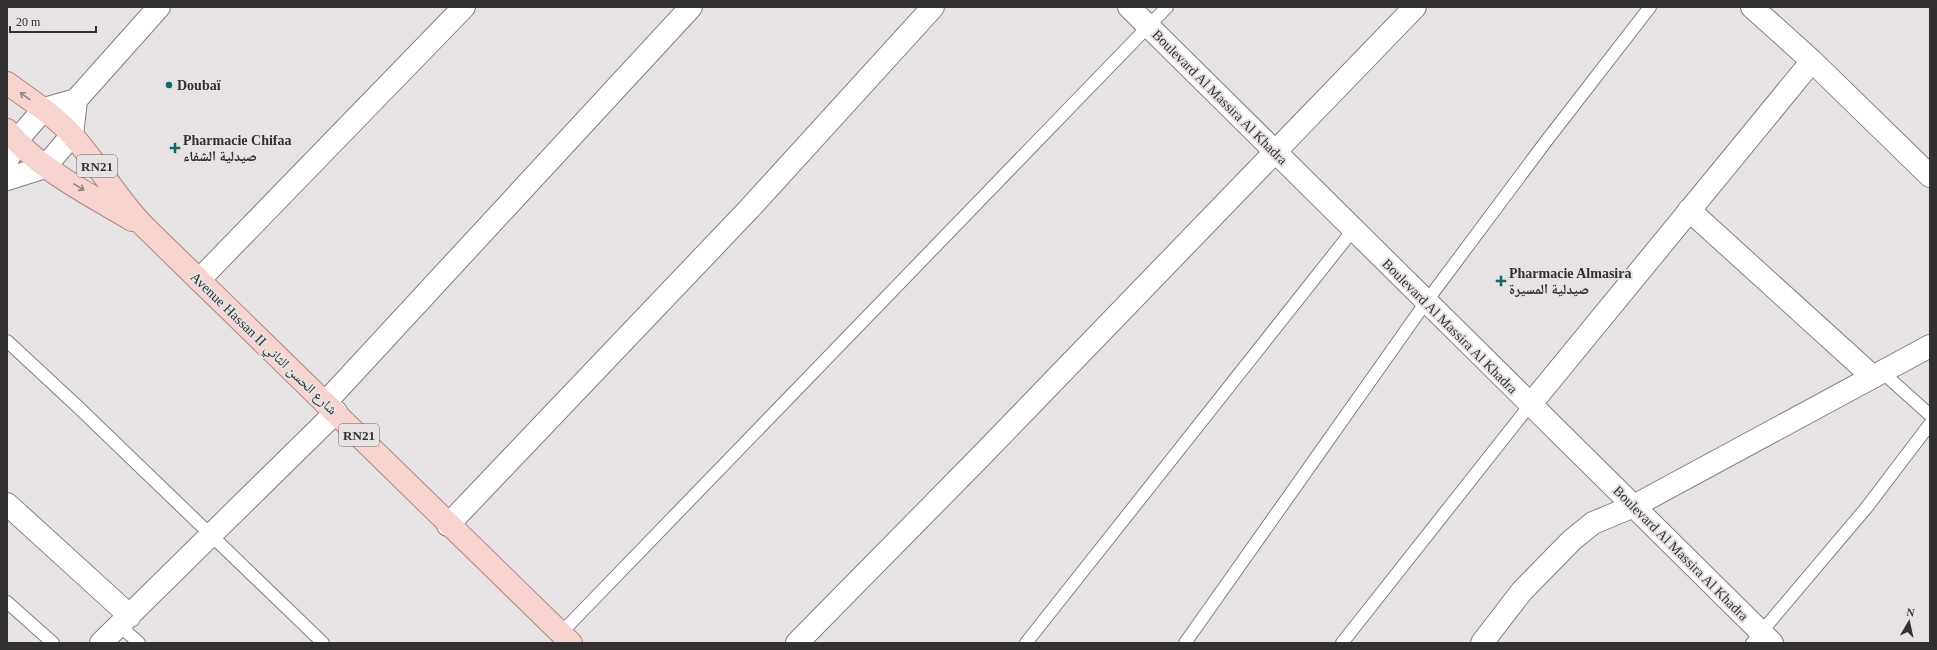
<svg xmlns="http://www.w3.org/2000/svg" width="1937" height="650" font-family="'Times New Roman','Noto Naskh Arabic',serif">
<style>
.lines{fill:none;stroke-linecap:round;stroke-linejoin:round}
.lane-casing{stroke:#837f80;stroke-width:14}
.street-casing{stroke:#837f80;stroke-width:24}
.secondary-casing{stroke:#837f80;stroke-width:24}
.primary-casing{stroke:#af8684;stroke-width:24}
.lane{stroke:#fff;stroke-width:12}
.street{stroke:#fff;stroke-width:22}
.secondary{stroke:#fff;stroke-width:22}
.primary{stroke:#f7d3d0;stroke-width:22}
.oneway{stroke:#948280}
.poi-dot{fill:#176668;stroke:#e7e2e4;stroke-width:1.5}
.labels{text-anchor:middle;stroke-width:4;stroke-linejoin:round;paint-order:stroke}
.shield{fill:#e7e2e4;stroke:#686567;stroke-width:1}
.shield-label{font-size:13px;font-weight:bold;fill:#323031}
.poi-label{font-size:14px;font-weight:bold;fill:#323031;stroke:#e7e2e4;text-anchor:start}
.street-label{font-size:14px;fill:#323031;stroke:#e7e2e4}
</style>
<rect width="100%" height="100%" fill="#e7e2e4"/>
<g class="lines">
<defs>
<path id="lane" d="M7,341l70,65 246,237
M1882,372l48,43
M7,602l46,41
M119,625l20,18
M561,633l606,-626
M1026,643l327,-413
M1185,643l241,-341 121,-162 103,-133
M1342,643l188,-238
M1752,643l115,-136 63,-83"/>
<path id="street" d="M1752,7l60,54 118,115
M7,161l9,-20
M7,179l38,-12
M1689,210l184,167
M199,280l265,-273
M325,403l366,-396
M1530,405l282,-344
M7,504l123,112
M448,525l302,-317 183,-201
M101,643l235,-231
M797,643l187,-190 431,-446
M1482,643l40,-52 50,-51 21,-17 41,-17 296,-160"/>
<path id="secondary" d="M1129,7l643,636
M16,141l28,-32 32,-9
M45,167l27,-32 4,-35 83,-93"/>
<path id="primary" d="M7,83c22,16 47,32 65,52 28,31 48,69 78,97 140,137 281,274 421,411
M7,130c32,40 82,64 125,90"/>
</defs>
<use href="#lane" class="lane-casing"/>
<use href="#street" class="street-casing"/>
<use href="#secondary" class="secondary-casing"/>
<use href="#primary" class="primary-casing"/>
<use href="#lane" class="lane"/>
<use href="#street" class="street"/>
<use href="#secondary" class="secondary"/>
<use href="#primary" class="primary"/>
</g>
<defs><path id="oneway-shaft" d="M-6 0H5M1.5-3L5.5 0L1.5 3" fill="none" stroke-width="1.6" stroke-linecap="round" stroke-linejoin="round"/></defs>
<g class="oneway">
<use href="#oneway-shaft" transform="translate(25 96) rotate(-144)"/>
<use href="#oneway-shaft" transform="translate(79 187) rotate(32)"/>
</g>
<g class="poi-dot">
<circle cx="169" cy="85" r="4"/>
<path d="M173 142h4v4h4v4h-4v4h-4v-4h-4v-4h4z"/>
<path d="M1499 275h4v4h4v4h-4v4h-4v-4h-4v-4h4z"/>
</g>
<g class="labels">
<g class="shield">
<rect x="77" y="155" width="40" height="22" rx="3"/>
<rect x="339" y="424" width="40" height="22" rx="3"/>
</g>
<g class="shield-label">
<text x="97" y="171">RN21</text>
<text x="359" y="440">RN21</text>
</g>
<g class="poi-label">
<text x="177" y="90">Doubaï</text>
<text x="183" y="145">Pharmacie Chifaa<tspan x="183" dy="16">صيدلية الشفاء</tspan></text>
<text x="1509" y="278">Pharmacie Almasira<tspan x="1509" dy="16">صيدلية المسيرة</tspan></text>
</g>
<g class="street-label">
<text transform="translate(1220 97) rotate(45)" y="5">Boulevard Al Massira Al Khadra</text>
<text transform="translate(1450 326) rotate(45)" y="5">Boulevard Al Massira Al Khadra</text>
<text transform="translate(264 343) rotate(44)" y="5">Avenue Hassan II شارع الحسن الثاني</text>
<text transform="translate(1681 553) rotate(45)" y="5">Boulevard Al Massira Al Khadra</text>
</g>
</g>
<rect width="1937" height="650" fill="none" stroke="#323031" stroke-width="16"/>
<g transform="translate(1909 622) rotate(9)" stroke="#e7e2e4" stroke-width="3" paint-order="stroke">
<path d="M0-3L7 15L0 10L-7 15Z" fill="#323031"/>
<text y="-6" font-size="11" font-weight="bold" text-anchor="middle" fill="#323031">N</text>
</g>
<path d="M10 26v6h86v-6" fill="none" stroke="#323031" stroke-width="2"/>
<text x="16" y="26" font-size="12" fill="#323031" stroke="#e7e2e4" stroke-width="3" paint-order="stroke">20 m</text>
</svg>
